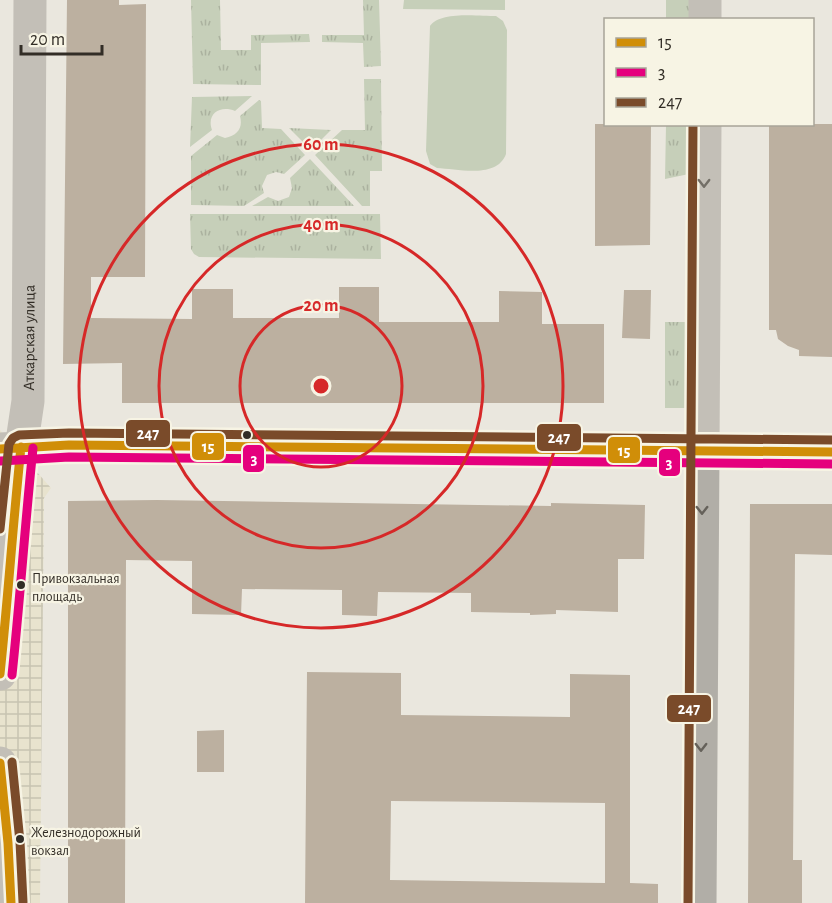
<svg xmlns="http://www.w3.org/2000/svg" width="832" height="903" font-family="'Alegreya Sans',sans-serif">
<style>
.grass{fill:url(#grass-tufts)}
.park{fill:#c6cfb9}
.plaza{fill:url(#plaza-grid)}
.building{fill:#bcb0a0;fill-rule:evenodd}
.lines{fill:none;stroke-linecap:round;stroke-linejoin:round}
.minor{stroke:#c3bfb7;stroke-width:33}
.major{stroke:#b1aea7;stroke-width:33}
.bus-1-casing{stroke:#f7f4e4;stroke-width:14}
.bus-2-casing{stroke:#f7f4e4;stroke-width:14}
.bus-3-casing{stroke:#f7f4e4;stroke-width:14}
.bus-1{stroke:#d08e08;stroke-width:9}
.bus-2{stroke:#e5007d;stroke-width:9}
.bus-3{stroke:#7a4b2a;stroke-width:9}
.oneway{stroke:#736f67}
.oneway2{stroke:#65615a}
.ring{fill:none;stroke:#d62828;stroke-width:3}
.bus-dot{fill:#322d26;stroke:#f7f4e4;stroke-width:2}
.labels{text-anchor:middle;stroke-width:4.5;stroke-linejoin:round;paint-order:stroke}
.bus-label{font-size:14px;fill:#322d26;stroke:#f7f4e4;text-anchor:start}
.street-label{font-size:16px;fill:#322d26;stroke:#f7f4e4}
.centre{fill:#d62828;stroke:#f7f4e4;stroke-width:3}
.ring-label{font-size:18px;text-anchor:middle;font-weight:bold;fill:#d62828;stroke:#f7f4e4;stroke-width:4.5;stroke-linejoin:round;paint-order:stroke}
.line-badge{stroke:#f7f4e4;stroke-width:2}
.badge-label{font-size:16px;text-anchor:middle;font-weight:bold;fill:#fff}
</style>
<defs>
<pattern id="grass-tufts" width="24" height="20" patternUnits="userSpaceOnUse" patternTransform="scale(1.5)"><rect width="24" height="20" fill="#c6cfb9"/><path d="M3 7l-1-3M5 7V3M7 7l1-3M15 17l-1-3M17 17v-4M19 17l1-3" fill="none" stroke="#abb29f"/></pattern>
<pattern id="plaza-grid" width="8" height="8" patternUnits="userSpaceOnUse" patternTransform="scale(1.5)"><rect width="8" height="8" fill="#e8e3ce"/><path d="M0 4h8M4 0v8" fill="none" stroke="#c7c3b1"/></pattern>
</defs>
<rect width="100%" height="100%" fill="#eae7de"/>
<path class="grass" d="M191,0h29l1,50h30v-15l58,-1 1,8 -49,1v42l-68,-1z
M363,0h16l2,66 -17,1 -1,-24 -41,-1v-7h42z
M666,0h26l-1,19 -25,1z
M364,79h17l1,92h-12v35h-8l-47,-51 27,-25h23z
M252,96l-17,15c-14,-6 -29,2 -23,19l-22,17 2,-50z
M259,100l2,1 1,27 19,1 24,26 -21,19 -8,-2 -9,3 -5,11 2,7 -20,13 -53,-1v-49l26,-21 8,3c13,-3 18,-10 15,-22z
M666,125h23v49l-24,5z
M289,128l42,2 -20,20z
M310,159l44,47h-102l16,-9 10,4 11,-4 3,-9 -2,-10z
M190,214h190l1,45 -182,-2 -5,-3 -3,-5z
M665,322h22l-1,86h-21z"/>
<path class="park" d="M404,0h101v10l-102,-1z
M496,16l7,5 4,9 -1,124c-9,25 -48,15 -69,14l-7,-4 -4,-13 4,-125c10,-15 48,-10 66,-10z"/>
<path class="plaza" d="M0,430l51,58 -7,10 -4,405h-40z"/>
<path class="building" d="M67,0h52v5l27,-1 -1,273h-54v41l101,1v-30h41v29h106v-31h40v35h120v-31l43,1v32h62v79h-482v-40l-59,1z
M595,124h56l-1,121 -55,1z
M769,124h63v233l-33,-1v-6l-11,-4 -10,-7 -2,-9h-7z
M624,290h27l-1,49 -28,-1z
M157,500l394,6v-3l94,2 -1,54h-26v53l-62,-2v4l-26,1v-2l-59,-1v-19l-93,-1 -1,24 -35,-1v-25l-100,-1 -1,26 -49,-1v-53l-66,-1 -1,343h-57v-402z
M750,504h82v51l-37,-1 -2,306h9v43h-54z
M307,672l94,1v42l169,2v-43l60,1v208l28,1v19h-353zM391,801l214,2v80l-215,-3z
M224,730v42h-27v-41z"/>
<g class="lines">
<g class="minor">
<path d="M705,20v-20"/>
<path d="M0,449l69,-4 634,6 2,-327"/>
<path id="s1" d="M0,674l10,-90 2,-55 4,-47 12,-81 2,-401"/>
<path d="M0,763l8,80 3,60"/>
</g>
<path class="major" d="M700,903l3,-452 129,1"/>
<defs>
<path id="bus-1" d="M0,449l69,-4 763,7
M0,674c8,-76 13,-151 21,-227
M0,763l8,80 3,60"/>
<path id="bus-2" d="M1,461l68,-4 763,7
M12,675c8,-75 13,-151 21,-227"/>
<path id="bus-3" d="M0,529l9,-85 4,-6 6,-3 50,-2 763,7
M12,762l8,80 3,60
M688,903l5,-779"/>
</defs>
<use href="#bus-1" class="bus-1-casing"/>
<use href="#bus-2" class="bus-2-casing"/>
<use href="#bus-3" class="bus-3-casing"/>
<use href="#bus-1" class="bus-1"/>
<use href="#bus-2" class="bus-2"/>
<use href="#bus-3" class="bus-3"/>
</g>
<defs><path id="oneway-chevron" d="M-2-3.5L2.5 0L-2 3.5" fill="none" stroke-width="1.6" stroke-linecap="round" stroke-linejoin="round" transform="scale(1.5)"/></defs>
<use class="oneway" href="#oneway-chevron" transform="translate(704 183) rotate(90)"/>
<g class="oneway2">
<use href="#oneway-chevron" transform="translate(702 510) rotate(90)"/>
<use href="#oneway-chevron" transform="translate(701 747) rotate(90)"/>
</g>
<g class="ring">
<circle cx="321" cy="386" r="81"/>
<circle cx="321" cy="386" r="162"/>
<circle cx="321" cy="386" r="242"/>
</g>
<g class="bus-dot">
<circle cx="247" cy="435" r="5"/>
<circle cx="21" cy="585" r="5"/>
<circle cx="20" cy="839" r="5"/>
</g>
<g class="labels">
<g class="bus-label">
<text x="32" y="583">Привокзальная<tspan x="32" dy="18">площадь</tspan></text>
<text x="31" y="837">Железнодорожный<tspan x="31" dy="18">вокзал</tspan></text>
</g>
<g class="street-label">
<text dy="6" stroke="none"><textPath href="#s1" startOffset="338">Аткарская улица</textPath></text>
</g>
</g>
<circle cx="321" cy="386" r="9" class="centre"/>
<g class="ring-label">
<text x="321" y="150">60 m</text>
<text x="321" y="230">40 m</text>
<text x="321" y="311">20 m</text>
</g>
<g class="line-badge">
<rect x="125" y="419" width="46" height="29" rx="6" fill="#7a4b2a"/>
<rect x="536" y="423" width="46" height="29" rx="6" fill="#7a4b2a"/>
<rect x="191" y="432" width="34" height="29" rx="6" fill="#d08e08"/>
<rect x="607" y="436" width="34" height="28" rx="6" fill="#d08e08"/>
<rect x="242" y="444" width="23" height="29" rx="6" fill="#e5007d"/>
<rect x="658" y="448" width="23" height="29" rx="6" fill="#e5007d"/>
<rect x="666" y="694" width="46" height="29" rx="6" fill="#7a4b2a"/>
</g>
<g class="badge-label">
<text x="148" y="439">247</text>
<text x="559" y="443">247</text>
<text x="208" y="452">15</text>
<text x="624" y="456">15</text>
<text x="254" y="464">3</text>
<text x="669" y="468">3</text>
<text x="689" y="714">247</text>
</g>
<rect x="604" y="18" width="210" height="108" fill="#f7f4e4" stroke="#a8a498" stroke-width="1.5"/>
<rect x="616" y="38" width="30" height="9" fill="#d08e08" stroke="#a8a498" stroke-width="1.5"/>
<text x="658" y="48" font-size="18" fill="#322d26">15</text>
<rect x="616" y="68" width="30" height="9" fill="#e5007d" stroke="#a8a498" stroke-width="1.5"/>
<text x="658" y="78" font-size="18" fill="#322d26">3</text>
<rect x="616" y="98" width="30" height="9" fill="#7a4b2a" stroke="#a8a498" stroke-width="1.5"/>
<text x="658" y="108" font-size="18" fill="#322d26">247</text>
<path d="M21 45v9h81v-9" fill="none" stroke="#322d26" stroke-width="3"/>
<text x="30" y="45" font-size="18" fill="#322d26" stroke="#f7f4e4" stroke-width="4.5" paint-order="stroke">20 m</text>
</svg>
